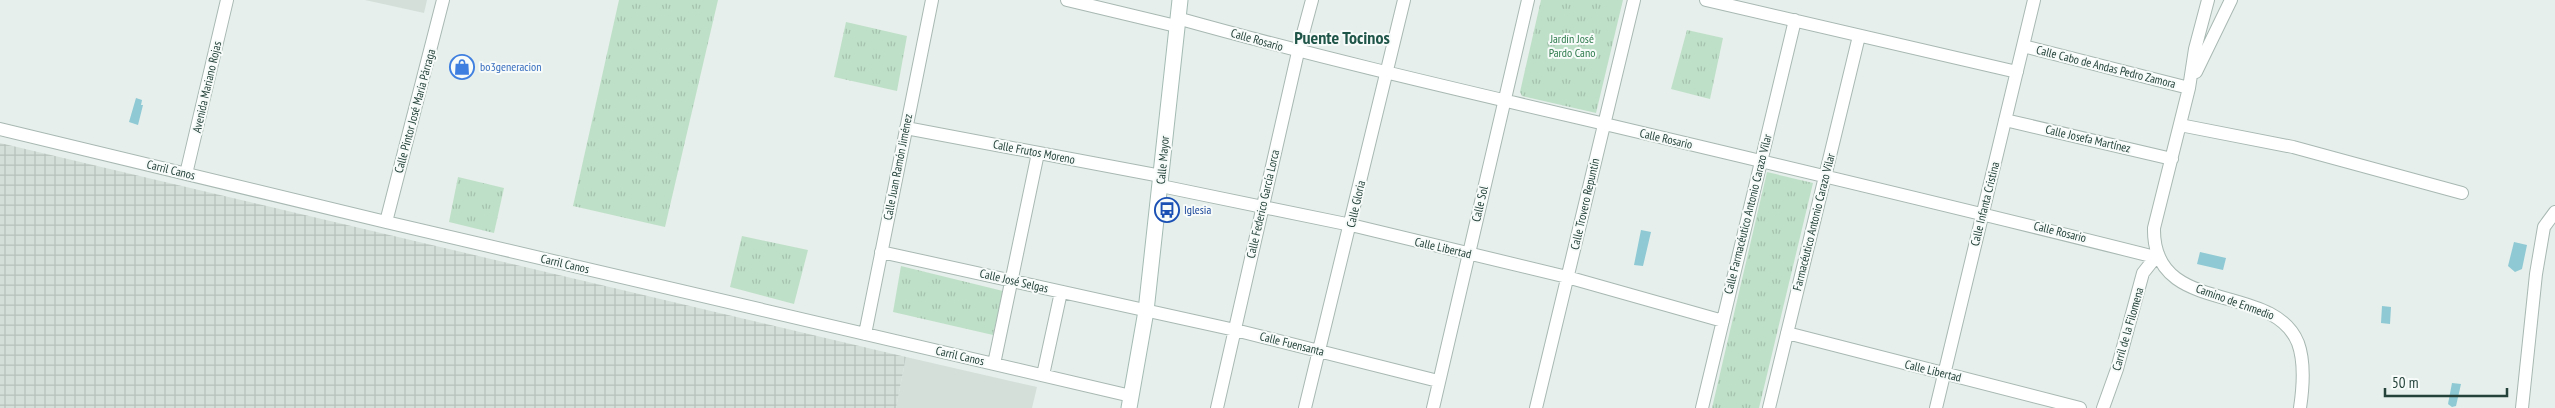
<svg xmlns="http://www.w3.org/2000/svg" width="2555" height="408" font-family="'PT Sans Narrow',sans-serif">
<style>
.built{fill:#d4dfda}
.industrial{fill:url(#industrial-grid)}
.park{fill:url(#park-tufts)}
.water{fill:#8ec9d4}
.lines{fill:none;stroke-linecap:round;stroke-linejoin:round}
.street-casing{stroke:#a8b8b2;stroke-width:14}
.secondary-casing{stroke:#a4bbb3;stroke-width:17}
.street{stroke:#fff;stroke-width:12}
.secondary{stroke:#fff;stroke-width:15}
.labels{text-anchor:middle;stroke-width:4;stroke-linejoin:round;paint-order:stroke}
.park-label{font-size:12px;fill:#2d7a4b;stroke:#f7fbf9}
.street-label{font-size:12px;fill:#24423a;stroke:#f7fbf9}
.shop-label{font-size:12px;fill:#366cbe;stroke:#f7fbf9;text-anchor:start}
.transit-label{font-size:12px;fill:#164399;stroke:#f7fbf9;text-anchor:start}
.district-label{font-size:18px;font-weight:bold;fill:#1f5548;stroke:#f7fbf9}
</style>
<defs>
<pattern id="industrial-grid" width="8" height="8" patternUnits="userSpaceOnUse" patternTransform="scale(1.25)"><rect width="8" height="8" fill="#d4dfda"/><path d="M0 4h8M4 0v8" fill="none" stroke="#b6c1bc"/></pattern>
<pattern id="park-tufts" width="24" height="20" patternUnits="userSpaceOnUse" patternTransform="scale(1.25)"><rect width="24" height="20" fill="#bfe0c8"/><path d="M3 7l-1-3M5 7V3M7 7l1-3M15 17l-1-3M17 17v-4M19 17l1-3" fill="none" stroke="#a4c1ad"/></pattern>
</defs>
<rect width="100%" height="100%" fill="#e6efeb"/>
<path class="built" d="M365,0h62l-3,13z
M906,357l131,30 -5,21h-136z"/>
<path class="industrial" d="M0,143l906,214 -10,51h-896z"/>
<path class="park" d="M619,0h99l-53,227 -92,-21z
M1541,0h82l-27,113 -74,-17 -2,-4z
M846,22l61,14 -10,55 -63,-14z
M1687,30l36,8 -13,61 -39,-10z
M1767,172l46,11 -54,225h-47z
M458,177l46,11 -10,45 -45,-11z
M742,236l66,14 -14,54 -64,-17z
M901,266l102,25 -10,44 -100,-23z"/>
<path class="water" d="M136,98l6,2 -1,5h2l-5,20 -9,-3z
M1641,230l10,2 -8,34 -9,-1z
M2514,242l13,3 -5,24 -7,3 -7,-6z
M2200,252l26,6 -3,12 -26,-6z
M2382,306l9,1 -1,17 -9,-1z
M2452,383l9,1 -5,22 -4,1 -4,-3z"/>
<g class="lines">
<defs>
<path id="street" d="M1067,0l109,26
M1706,0l311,72
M2208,0l-13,49 -6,39 -35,140c-2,90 119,52 144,115 7,19 5,45 2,65
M1177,18c143,40 287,73 432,107 182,43 364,86 546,132
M2023,46l166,42
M2196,72l35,-72
M2005,120l167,39
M2180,125l113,22 169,46
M906,128l255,48
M0,129l386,93 745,174
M186,174l41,-174
M1161,186l190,39 216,52 156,44
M386,222l57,-222
M881,252l354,78 203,51
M1787,333l293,75
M865,334l67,-334
M994,364l44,-211
M1043,375l18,-83
M1217,408l81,-356 14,-52
M1305,408l99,-408
M1433,408l95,-408
M1536,408l98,-408
M1702,408l93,-388
M1769,408l90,-372
M1936,408l98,-408
M2103,408l14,-39 26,-96 15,-19
M2522,408l14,-134 8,-47 11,-15"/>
<path id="secondary" d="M1129,408l17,-97 34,-311"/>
</defs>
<use href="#street" class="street-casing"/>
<use href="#secondary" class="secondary-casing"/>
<use href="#street" class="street"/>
<use href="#secondary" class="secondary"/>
</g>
<defs>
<symbol id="shop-ring" viewBox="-11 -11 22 22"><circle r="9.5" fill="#f7fbf9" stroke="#3f7fe0" stroke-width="1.5"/><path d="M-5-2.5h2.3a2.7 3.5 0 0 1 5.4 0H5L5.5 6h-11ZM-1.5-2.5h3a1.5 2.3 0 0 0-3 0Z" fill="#3f7fe0"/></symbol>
<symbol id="bus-ring" viewBox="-11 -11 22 22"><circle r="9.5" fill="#f7fbf9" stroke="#1a4fb4" stroke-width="1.5"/><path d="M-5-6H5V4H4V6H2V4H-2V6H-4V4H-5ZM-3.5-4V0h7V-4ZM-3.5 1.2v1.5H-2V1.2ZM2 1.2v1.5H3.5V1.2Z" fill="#1a4fb4"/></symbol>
</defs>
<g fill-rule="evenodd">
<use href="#shop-ring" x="448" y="53" width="28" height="28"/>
<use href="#bus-ring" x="1153" y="196" width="28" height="28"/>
</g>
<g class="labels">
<g class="park-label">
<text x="1572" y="43">Jardín José<tspan x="1572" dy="14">Pardo Cano</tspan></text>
</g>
<g class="street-label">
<text transform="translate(1257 40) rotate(16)" y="4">Calle Rosario</text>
<text transform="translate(2106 67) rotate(14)" y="4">Calle Cabo de Andas Pedro Zamora</text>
<text transform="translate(207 87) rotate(-77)" y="4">Avenida Mariano Rojas</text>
<text transform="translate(415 111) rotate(-75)" y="4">Calle Pintor José María Párraga</text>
<text transform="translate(1666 139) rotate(13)" y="4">Calle Rosario</text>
<text transform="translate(2088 139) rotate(13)" y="4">Calle Josefa Martínez</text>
<text transform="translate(1034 152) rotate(11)" y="4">Calle Frutos Moreno</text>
<text transform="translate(1163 160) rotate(-85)" y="4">Calle Mayor</text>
<text transform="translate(898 167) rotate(-79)" y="4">Calle Juan Ramón Jiménez</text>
<text transform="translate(171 170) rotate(14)" y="4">Carril Canos</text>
<text transform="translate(1263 204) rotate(-77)" y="4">Calle Federico García Lorca</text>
<text transform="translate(1356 204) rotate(-77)" y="4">Calle Gloria</text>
<text transform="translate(1480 204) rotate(-77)" y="4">Calle Sol</text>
<text transform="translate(1585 204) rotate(-77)" y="4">Calle Trovero Repuntín</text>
<text transform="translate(1985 204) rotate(-76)" y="4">Calle Infanta Cristina</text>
<text transform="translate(1748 214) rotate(-76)" y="4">Calle Farmacéutico Antonio Carazo Vilar</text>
<text transform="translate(1814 222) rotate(-76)" y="4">Farmacéutico Antonio Carazo Vilar</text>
<text transform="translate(2060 232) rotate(14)" y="4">Calle Rosario</text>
<text transform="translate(1443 248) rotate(13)" y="4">Calle Libertad</text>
<text transform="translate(565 264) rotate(13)" y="4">Carril Canos</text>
<text transform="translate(1014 281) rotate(13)" y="4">Calle José Selgas</text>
<text transform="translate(2235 302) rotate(20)" y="4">Camino de Enmedio</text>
<text transform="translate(2128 329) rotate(-74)" y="4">Carril de la Filomena</text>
<text transform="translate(1292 344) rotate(14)" y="4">Calle Fuensanta</text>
<text transform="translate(960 356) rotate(13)" y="4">Carril Canos</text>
<text transform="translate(1933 371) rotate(14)" y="4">Calle Libertad</text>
</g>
<g class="shop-label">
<text x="480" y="71">bo3generacion</text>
</g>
<g class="transit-label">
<text x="1184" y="214">Iglesia</text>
</g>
<g class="district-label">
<text x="1342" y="44">Puente Tocinos</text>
</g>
</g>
<path d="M2385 388v8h122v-8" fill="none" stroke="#24423a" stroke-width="2.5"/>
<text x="2392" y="388" font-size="15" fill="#24423a" stroke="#f7fbf9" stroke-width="4" paint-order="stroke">50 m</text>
</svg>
